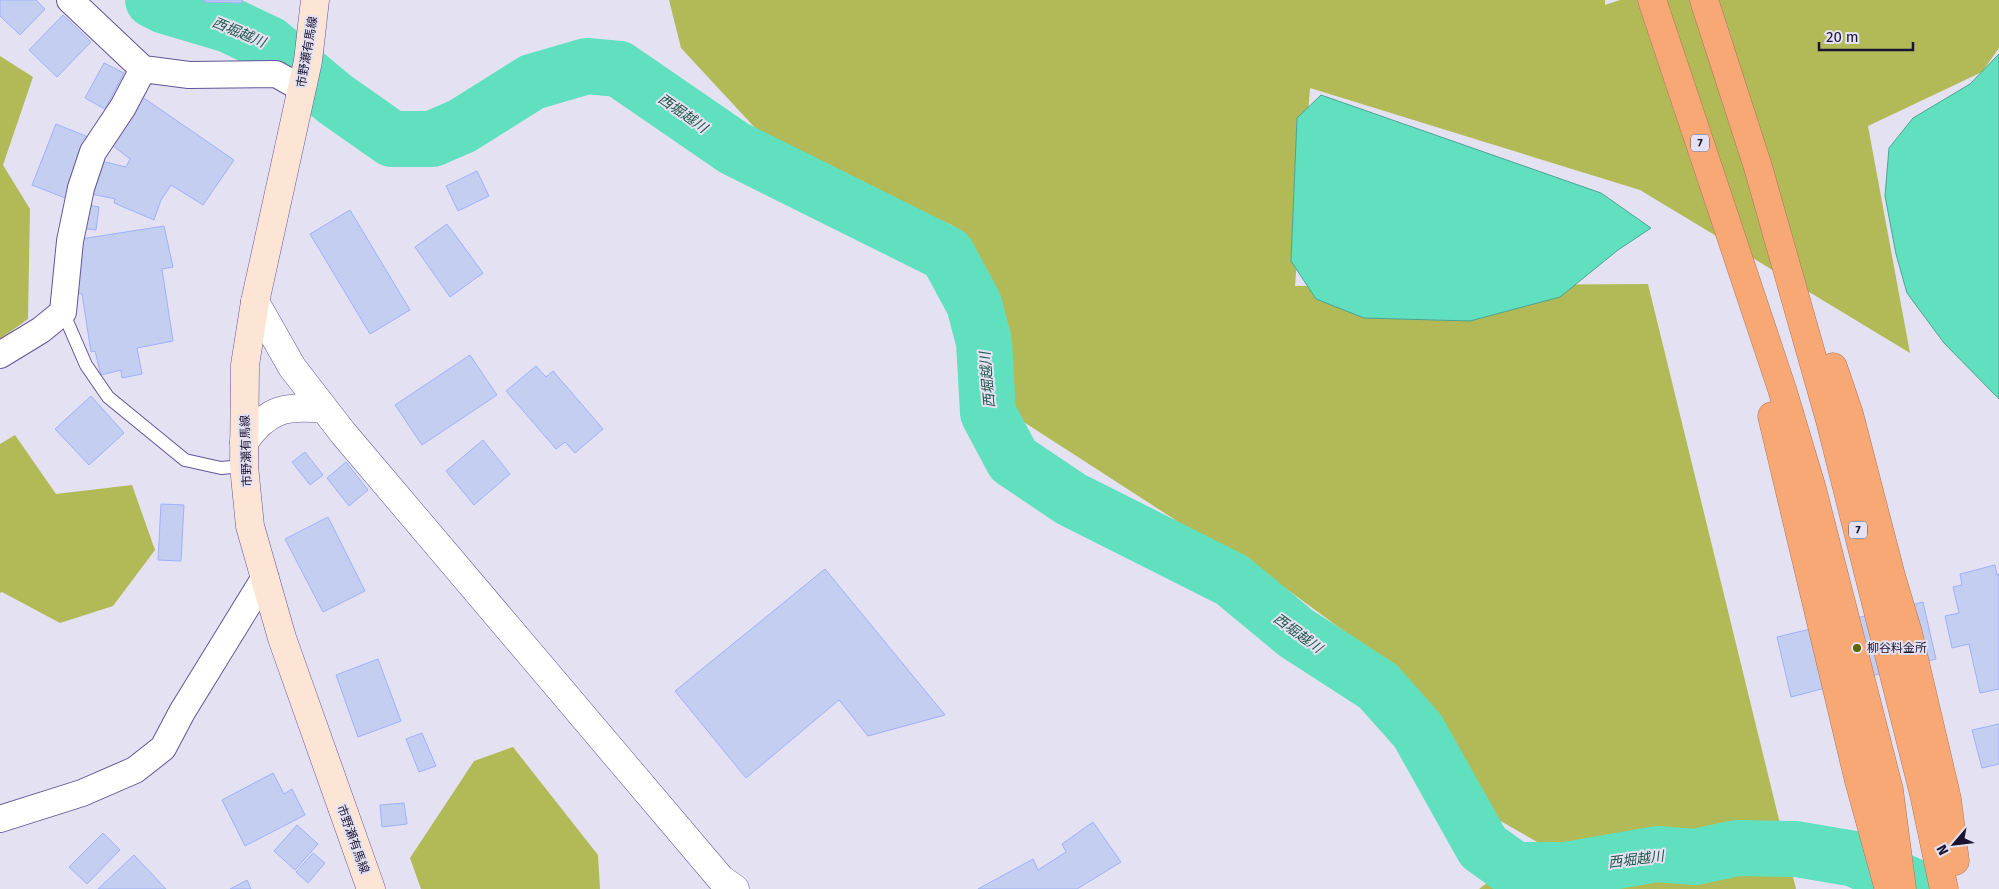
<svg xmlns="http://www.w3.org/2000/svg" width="1999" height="889" font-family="'Fira Sans','Noto Sans JP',sans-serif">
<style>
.green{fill:#b2ba58}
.water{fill:#60e0be;stroke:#4ca394}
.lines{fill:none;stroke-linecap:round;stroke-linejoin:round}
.river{stroke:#60e0be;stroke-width:56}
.building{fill:#c4cef0;stroke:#9eb1fb}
.service-casing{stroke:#645399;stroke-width:14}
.minor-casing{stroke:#645399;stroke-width:28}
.tertiary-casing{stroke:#645399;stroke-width:29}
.secondary-casing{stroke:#645399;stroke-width:29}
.motorway-casing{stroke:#ab755d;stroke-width:29}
.service{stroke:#fff;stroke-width:12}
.minor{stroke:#fff;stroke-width:26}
.tertiary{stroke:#fff;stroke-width:28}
.secondary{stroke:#fde5d6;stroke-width:28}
.motorway{stroke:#f8a875;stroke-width:28}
.poi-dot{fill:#5f6300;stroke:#e4e2f2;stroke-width:2}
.labels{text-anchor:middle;stroke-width:4;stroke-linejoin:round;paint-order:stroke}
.shield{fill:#e4e2f2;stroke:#58526b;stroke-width:1}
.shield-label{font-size:11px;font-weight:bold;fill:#1c1531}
.street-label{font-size:12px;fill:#1c1531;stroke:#e4e2f2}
.poi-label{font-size:12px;fill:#1c1531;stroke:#e4e2f2;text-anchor:start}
.water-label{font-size:14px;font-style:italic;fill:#23584a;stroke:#e4e2f2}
</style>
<rect width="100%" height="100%" fill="#e4e2f2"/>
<path class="green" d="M669,0h936v5l15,-5h379v48l-17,24 -114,54 42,227 -270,-163 -330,-102 -15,198 353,-2 148,605h-317l60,-46 -42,-24 -55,-77 -82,-99 -72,-53 -69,-31 -42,-38 -161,-104 -64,-192 -170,-68 -101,-109z
M0,56l33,21 -30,88 27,44 -2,110 -28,20z
M15,435l41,59 76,-9 23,65 -42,56 -53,17 -58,-31 -2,1v-149z
M513,747l85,108 2,34h-179l-11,-31 64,-97z"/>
<path class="water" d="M1999,54v345l-55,-56 -37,-50 -11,-39 -11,-58 4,-48 24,-30 57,-34z
M1321,95l280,98 50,35 -33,22 -58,47 -90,24 -106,-3 -48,-19 -25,-38 6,-143z"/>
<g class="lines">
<path class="river" d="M153,0l12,6 64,19 40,19 66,55 57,40h40l30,-13 70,-44 55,-16 32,3 115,79 213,106 27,50 10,38 4,71 25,47 58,39 161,81 64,53 82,53 40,45 65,116 32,23h50l92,-16 38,3 42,-9 59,1 59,10 57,27 2,3"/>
</g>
<path class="building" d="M0,0h36l9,9 -25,26 -20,-19z
M204,0h38v3l-38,-1z
M63,15l28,27 -34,35 -28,-27z
M104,63l20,10 -19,36 -20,-11z
M138,94l96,66 -31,45 -32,-20 -10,15 -7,20 -40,-17 1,-4 -28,-6 10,-33 29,7 4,-8 -22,-17z
M56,124l32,13 -23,61 -33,-13z
M477,171l12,25 -31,15 -12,-25z
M84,204l15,3 -3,23 -16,-2z
M350,210l60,100 -40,24 -60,-100z
M447,224l36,49 -33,24 -35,-50z
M164,226l9,41 -11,2 11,72 -36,7 5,26 -20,4 -1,-8 -20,5 -6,-24 -4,1 -9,-58 -6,-1 5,-54z
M470,355l27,40 -75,50 -27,-40z
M536,366l10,11 7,-6 50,58 -28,24 -10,-11 -9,7 -50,-58z
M91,396l33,37 -35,32 -34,-36z
M483,440l27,34 -36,31 -28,-34z
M305,452l18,23 -13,10 -18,-23z
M346,462l22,28 -19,16 -22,-28z
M161,504l23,1 -3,56 -23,-1z
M328,517l37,74 -42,21 -38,-73z
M1995,565l2,10 2,-1v115l-19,4 -11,-49 -17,4 -7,-32 14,-3 -6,-26 9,-2 -2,-11z
M825,569l120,146 -77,21 -29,-36 -93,78 -71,-87z
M1923,602l13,57 -145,38 -14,-60z
M378,659l23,62 -43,16 -22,-62z
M1999,724v40l-17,4 -10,-38z
M422,733l14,33 -17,6 -13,-33z
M273,773l11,21 8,-5 13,26 -60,31 -23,-46z
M404,803l3,21 -25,3 -2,-22z
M1093,822l28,40 -44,27h-99l55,-30 5,11 28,-18 -4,-8z
M297,825l21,19 -23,26 -21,-19z
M103,833l17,17 -33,34 -18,-17z
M313,853l12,10 -17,20 -12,-11z
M134,855l32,34h-68z
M247,880l4,9h-21z"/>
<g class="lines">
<defs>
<path id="service" d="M63,312l23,53 22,32 77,63 36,8 23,-2"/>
<path id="minor" d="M70,0l73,69
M0,355l41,-25 22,-18 7,-71 11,-53 12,-36 30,-45 20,-38 46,6 87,-1 25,14
M0,819l82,-26 53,-23 28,-22 19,-36 83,-135"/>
<path id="tertiary" d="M255,302l37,65 51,66 378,446 14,10
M244,442c23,-33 42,-37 80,-33"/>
<path id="secondary" d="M315,0l-7,61 -53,241 -10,63 -1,101 6,60 32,112 89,251"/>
<path id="motorway" d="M1652,0l130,389 30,100 77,301 13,99
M1704,0l54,167 72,253 94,374 20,95
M1833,367l16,47 42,162 17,57 39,166 8,62
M1772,416l87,365 29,105"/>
</defs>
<use href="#service" class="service-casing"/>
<use href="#minor" class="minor-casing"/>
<use href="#tertiary" class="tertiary-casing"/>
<use href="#secondary" class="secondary-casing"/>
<use href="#motorway" class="motorway-casing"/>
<use href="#service" class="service"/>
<use href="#minor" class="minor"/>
<use href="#tertiary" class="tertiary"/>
<use href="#secondary" class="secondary"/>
<use href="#motorway" class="motorway"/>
</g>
<circle class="poi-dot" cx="1857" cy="648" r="5"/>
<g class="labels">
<g class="shield">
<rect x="1691" y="134.5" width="18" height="17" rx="4"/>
<rect x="1849" y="521.5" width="18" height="17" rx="4"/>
</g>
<g class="shield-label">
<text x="1700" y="147">7</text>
<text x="1858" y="534">7</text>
</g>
<g class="street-label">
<text transform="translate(307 52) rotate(-80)" y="4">市野瀬有馬線</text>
<text transform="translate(246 451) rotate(-92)" y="4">市野瀬有馬線</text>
<text transform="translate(353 839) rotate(70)" y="4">市野瀬有馬線</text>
</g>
<g class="poi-label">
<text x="1867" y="652">柳谷料金所</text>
</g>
<g class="water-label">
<text transform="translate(239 32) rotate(23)" y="5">西堀越川</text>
<text transform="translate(683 113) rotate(35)" y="5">西堀越川</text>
<text transform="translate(987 380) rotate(-95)" y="5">西堀越川</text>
<text transform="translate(1298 633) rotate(36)" y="5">西堀越川</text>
<text transform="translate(1636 859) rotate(-7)" y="5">西堀越川</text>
</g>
</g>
<g transform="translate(1954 844) rotate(242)" stroke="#e4e2f2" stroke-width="4" paint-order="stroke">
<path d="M0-4L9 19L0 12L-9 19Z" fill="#1c1531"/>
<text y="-8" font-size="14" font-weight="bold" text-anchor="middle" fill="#1c1531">N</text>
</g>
<path d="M1819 42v8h94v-8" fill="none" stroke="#1c1531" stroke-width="2.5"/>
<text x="1826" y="42" font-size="15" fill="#1c1531" stroke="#e4e2f2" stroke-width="4" paint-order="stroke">20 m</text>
</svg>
